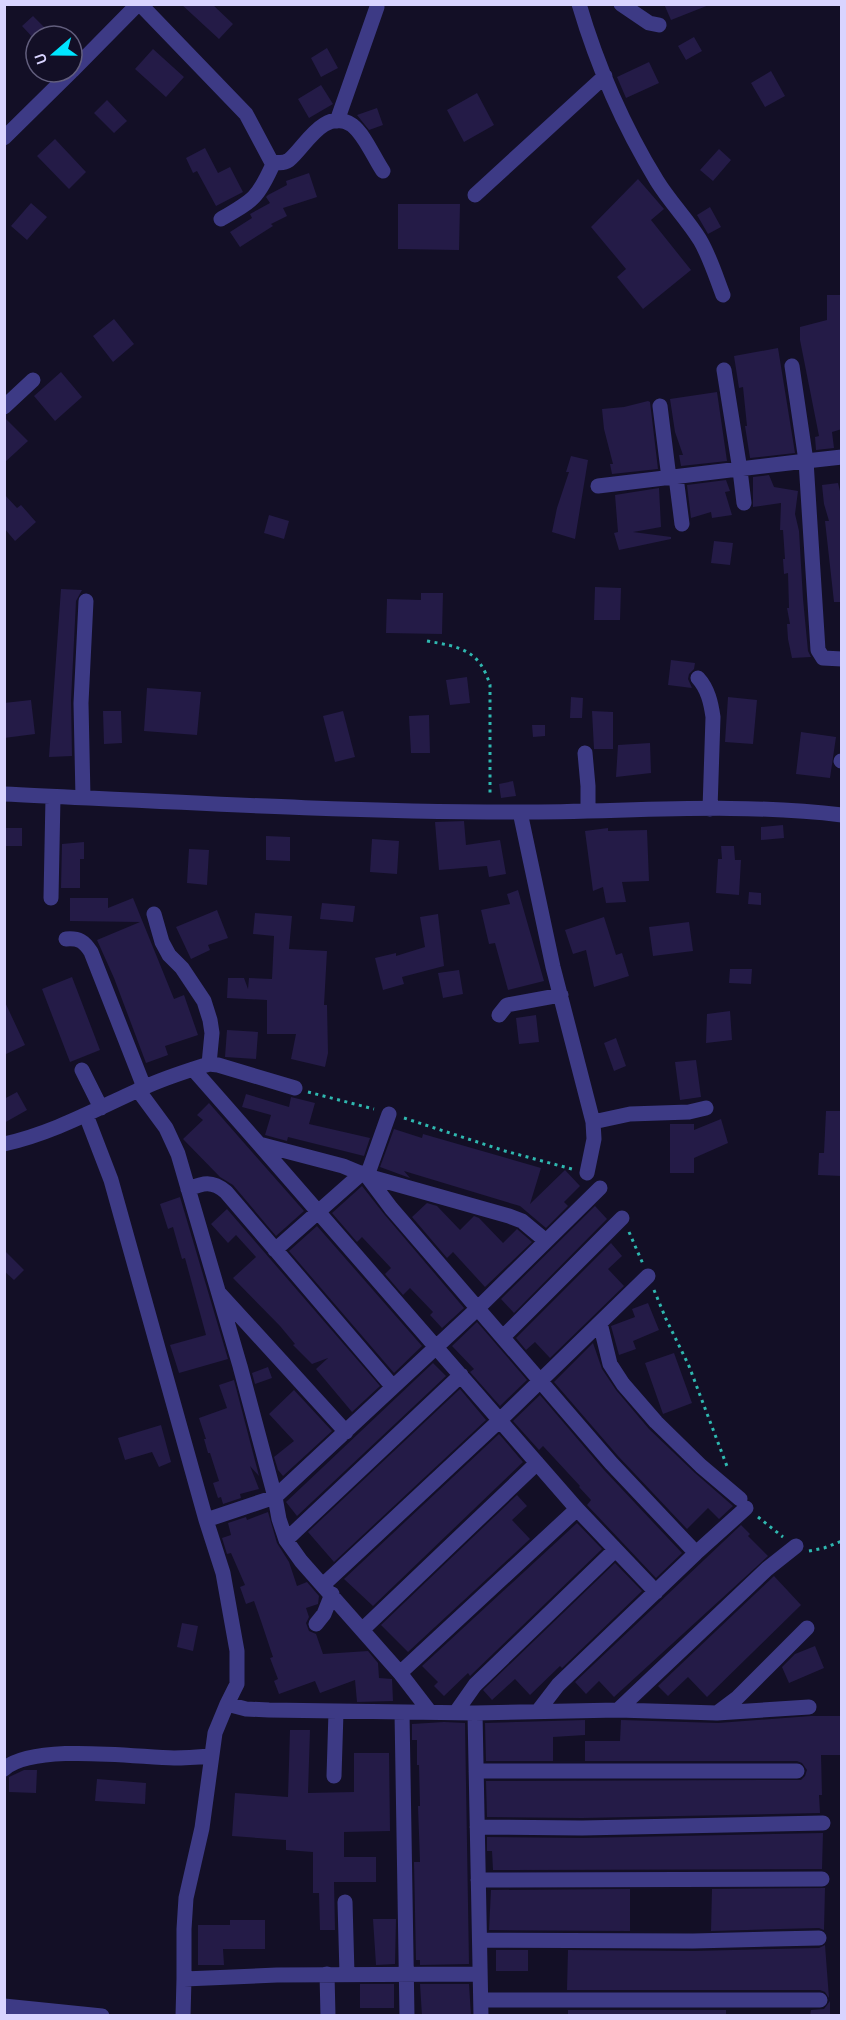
<svg xmlns="http://www.w3.org/2000/svg" width="846" height="2020" font-family="Karla,sans-serif">
<style>
.building{fill:#241b47}
.lines{fill:none;stroke-linecap:round;stroke-linejoin:round}
.path{stroke:#2fb8b0;stroke-width:3;stroke-dasharray:3 4.5;stroke-linecap:butt}
.minor{stroke:#3d3a85;stroke-width:15}
</style>
<rect width="100%" height="100%" fill="#130f26"/>
<path class="building" d="M181,4h31l21,20 -14,15z
M664,4h45v1l-38,15z
M33,16l15,15 -6,5h-6v5l-14,-15z
M694,37l8,14 -16,9 -8,-14z
M327,48l11,20 -17,9 -10,-19z
M153,49l31,28 -18,20 -31,-28z
M649,62l10,21 -33,15 -9,-21z
M771,71l14,25 -20,11 -14,-24z
M321,85l12,19 -24,14 -11,-19z
M477,93l17,32 -30,17 -17,-32z
M107,100l20,21 -13,12 -20,-20z
M377,108l6,17 -14,5 -12,-15z
M55,139l31,33 -17,17 -32,-33z
M205,148l13,25 12,-6 13,25 -27,14 -19,-35 -4,2 -7,-15z
M719,149l12,11 -18,21 -13,-11z
M309,173l8,24 -34,11 4,8 -16,8 2,2 -33,21 -10,-15 22,-14 -2,-4 20,-11 -4,-6 2,-2 19,-10 -1,-4z
M638,179l26,30 -13,11 40,50 -48,39 -26,-32 9,-8 -35,-42z
M31,203l16,14 -20,23 -16,-14z
M398,204h62l-1,46 -61,-1z
M710,207l11,20 -13,7 -11,-19z
M827,295h15v134l-10,3 2,16 -18,2 -1,-13 4,-1 -19,-96v-13l27,-7z
M114,319l20,25 -21,18 -20,-26z
M778,348l17,105 -45,5 -5,-32h2l-4,-39 -4,1 -5,-32z
M61,372l21,25 -27,24 -21,-25z
M717,392l10,69 -46,5 -2,-11h4l-8,-23 -5,-33z
M648,401l2,1 8,67 -46,5 -2,-10h3l-9,-35 -2,-20 22,-2z
M4,417l24,24 -24,22z
M571,456l17,4 -13,79 -23,-7 5,-24 12,-36h-3z
M769,475l5,12 24,4 -3,23 4,17 4,68 5,52 3,6 -19,1 -4,-19 -1,-15h3l-3,-16h2l-1,-35 -4,1 -1,-15h2l-2,-29h-3l1,-27 -28,4v-30z
M726,480l4,11 -5,1 7,23 -20,3 -1,-6 -20,6 -4,-33z
M838,483l3,12v16h-1l2,8v83h-8l-9,-81h4l-5,-17 -2,-19z
M659,488l2,39 -28,5 38,5v2l-52,11 -5,-17 4,-1 -3,-37z
M4,494l13,14 4,-3 15,17 -21,19 -11,-13z
M269,515l20,6 -5,18 -20,-6z
M714,541l19,2 -3,22 -19,-2z
M595,587l26,1 -1,32h-26z
M61,589l21,1 -6,11 -5,99 1,56 -23,1z
M421,593h22l-1,41 -56,-1 1,-34 34,1z
M671,660l24,3 -1,6 -5,5 -1,5 4,9 -24,-3z
M467,677l3,26 -20,2 -4,-25z
M147,688l54,4 -4,43 -53,-4z
M571,697l12,1 -1,20h-12z
M728,697l29,3 -4,44 -28,-2z
M31,700l4,34 -31,4v-35z
M103,711h18l1,32 -18,1z
M343,711l12,46 -20,5 -12,-46z
M592,711l21,1v37h-19z
M429,715l1,38h-19l-2,-37z
M532,725h13v11l-12,1z
M801,732l35,5 -6,41 -34,-4z
M650,743l1,30 -35,4 2,-32z
M513,781l3,15 -15,2 -2,-14z
M464,821l2,24 34,-5 6,34 -17,3 -2,-11 -48,4 -4,-48z
M783,825l1,13 -23,2v-13z
M4,828h18v18h-18z
M608,828v3l39,-1 2,51 -27,1 4,20 -20,1 -3,-16 -10,4 -8,-60z
M266,836l24,1v24l-24,-1z
M372,839l27,2 -2,33 -27,-2z
M84,842v17h-4v29h-19l1,-44z
M721,846h13l1,14h6l-2,35 -23,-2 2,-34h4z
M189,849l20,1 -2,35 -20,-2z
M518,890l26,91 -36,9 -13,-47 -6,1 -8,-34 29,-6 -3,-10z
M749,892l12,1v12l-13,-1z
M70,898h38v10l25,-10 41,101 10,-4 14,40 -33,11 3,9 -22,8 -32,-85 -17,-38 43,-18 -70,-1z
M322,903l33,3 -2,16 -33,-3z
M217,910l11,28 -20,7 2,5 -19,9 -15,-32z
M255,913l37,3 -3,33 38,2 -3,54h3l1,48 -3,14 -34,-8 5,-25h-29v-34l-40,-2 1,-20h16l4,11 1,-11 23,1 2,-43 -21,-2z
M438,914l6,52 -42,11 2,7 -21,6 -8,-32 21,-5v3l29,-9 -5,-30z
M604,917l12,38 6,-2 7,23 -35,11 -8,-37 -13,4 -8,-24z
M689,922l4,29 -40,5 -4,-29z
M730,969h22l-1,15 -22,-1z
M459,970l4,24 -20,4 -5,-25z
M72,977l28,73 -30,12 -28,-73z
M4,1000l21,45 -21,10z
M730,1011l2,29 -26,3 1,-29z
M536,1015l3,27 -20,2 -3,-26z
M227,1030l31,2 -2,27 -31,-2z
M616,1038l10,28 -12,5 -10,-28z
M696,1060l5,37 -21,3 -5,-38z
M17,1092l10,18 -23,13v-24z
M246,1094l43,13 2,-10 24,6 -6,21 61,14 -6,18 -76,-19 -1,4 -22,-6 6,-20 -29,-8z
M209,1103l95,108 -28,25 -43,-51 -13,-8 -37,-38 20,-19 -6,-5z
M826,1111h16v65l-24,-1 1,-22h5z
M721,1119l7,24 -34,15v15h-24v-49h24v6z
M394,1129l28,9 1,-4 118,34 -11,36 35,-34 15,16 -16,16 4,4 -22,22 -26,-22 -116,-35 6,7 -30,-11z
M362,1186l22,28 80,94 -22,20 -12,-13 3,-3 -23,-24 -7,7 -18,-21 6,-6 -29,-31 -5,5 -25,-29z
M180,1197l48,162 -49,14 -9,-28 36,-10 -21,-77 -3,1 -9,-32 -5,2 -8,-25z
M427,1203l10,3 23,24 14,-14 5,2 24,25 14,-14 15,13 -47,45 -32,-35 -6,6 -35,-41z
M595,1206l12,13 -93,94 -13,-14z
M227,1209l153,177 -28,26 -36,-43 12,-11 -16,6 -19,-19 2,-1 -15,-18 -47,-48 23,-21 -20,-22 -8,8 -17,-19z
M317,1226l105,120 -28,27 -105,-122z
M611,1243l11,13 -14,13 16,17 -74,72 -15,-16 -9,8 -10,-12z
M4,1250l20,20 -10,10 -10,-9z
M648,1303l11,27 -26,11 3,8 -17,6 -8,-29 24,-9 -3,-8z
M477,1322l50,58 -27,26 -30,-34 4,-3 -22,-23z
M593,1343l9,26 14,21 33,39 46,44 38,33 -14,13 -11,-11 -21,21 -69,-73 -64,-74z
M674,1353l18,50 -29,11 -18,-51z
M433,1363l13,13 -149,140 -11,-14z
M268,1367l4,11 -17,6 -3,-11z
M234,1380l25,96 -9,-10 9,23 -19,5 1,4 -18,6 -2,-7 -3,1 -5,-15 6,-2 -9,-28h-2l-4,-14h2l-7,-21 28,-10 -8,-23z
M460,1389l26,31 -152,142 -26,-30z
M294,1390l38,41 -49,45 -5,-6 -4,-13 20,-16 -25,-27z
M540,1395l64,75 78,83 -26,25 -69,-73 4,-5 -12,-13 1,-1 -37,-40 -4,4 -26,-29z
M161,1425l10,37 -12,5 -7,-15 -27,8 -7,-22z
M499,1434l24,28 -150,144 -29,-27z
M517,1495l10,11 -15,14 18,19 -122,113 -27,-27z
M268,1512l9,31 12,19 8,24 10,-4 12,14 -1,8 -12,4 3,9 -3,6 3,8 7,3 7,20 45,-3 10,12 1,15 13,1 1,22 -36,1 -2,-22 -35,13 -5,-12 -36,13 -5,-13 4,-2 -8,-21 3,-1 -12,-36 -7,-20 -8,3 -6,-17 5,-2 -14,-32 -4,1 -5,-16 9,-3 -3,-12 18,-6 1,3z
M577,1523l25,26 -132,127 -2,-3 -24,23 -10,-10 4,-4 -16,-16z
M741,1525l9,9 -2,2 20,20 -154,141 -15,-16 -13,13 -11,-12z
M615,1563l27,28 -80,77 -2,-2 -30,29 -15,-16 -23,21 -9,-10z
M774,1576l27,29 -94,92 -19,-20 -20,19 -10,-10z
M182,1623l16,3 -5,25 -16,-4z
M815,1646l9,22 -35,15 -7,-16 13,-13z
M811,1716h31v39h-21l1,40h-3l1,18 -238,5 -95,-1 -1,-36 315,-1 4,-4 2,-6 -5,-7 -5,-2h-212v-20h35l1,-21 97,3z
M585,1720v15l-32,2v24h-67l-1,-38z
M444,1722l21,1 4,241 -49,1v-5h-4l-2,-98h6l-2,-56h2l-1,-41h-2v-25h-5v-16z
M290,1730h20l-2,63 46,-1v-39h35l1,78 -46,1v25h32v25h-42l1,48h-15l-1,-37h-6v-41l-27,-2v-10l-54,-4 3,-43 53,4z
M24,1770h13l-1,23 -27,-1v-15z
M97,1779l49,4 -1,21 -50,-3z
M823,1833l-1,36 -329,1 -1,-19h-5v-14l95,1z
M825,1888l-1,42 -5,-2 -108,3 1,-42z
M630,1889v42l-141,-1 2,-40z
M373,1919h23l-1,45 -19,1z
M230,1920h35v29h-42l1,16h-26v-40h32z
M825,1945l4,53 -4,-6 -5,-2h-253l1,-40 125,1 126,-3z
M496,1950h32v21h-32z
M360,1984h34v24h-34z
M420,1984h49l2,32h-49z
M830,2001v15h-20l1,-6 13,-1z
M568,2010h158v6h-158z"/>
<g class="lines">
<path class="path" d="M427,641c33,6 52,8 63,44v112
M308,1092l66,17
M404,1118l101,33 67,18
M629,1232l14,32
M654,1290l12,29 23,47 39,103
M758,1517l25,20
M809,1551l15,-3 18,-7"/>
<path class="minor" d="M140,4l106,110 25,47c6,2 12,3 18,-1 16,-13 35,-53 63,-35 13,10 22,33 31,46
M579,4c18,61 45,123 78,177 13,21 30,38 43,59 10,17 16,37 23,55
M621,4l28,19 10,2
M72,71l66,-67
M337,121l40,-114
M4,138l67,-66
M475,195l130,-119
M221,219c33,-19 37,-21 53,-57
M724,370l16,100 4,33
M660,406l9,72
M4,407l29,-27
M842,457l-36,4 12,189 5,8 19,1
M676,477l6,47
M598,486l208,-25 -14,-95
M698,678c10,11 13,25 15,39l-3,92
M585,753l3,33v25
M841,761h1
M4,794c172,8 345,18 516,18 108,0 215,-10 322,3
M83,798l-2,-95 5,-102
M520,812l33,155 40,155 1,17 -7,34
M51,898l2,-101
M154,914l8,28 7,13 13,13 22,33 6,19 2,13 -3,31
M66,939c13,-1 18,2 25,13l53,135
M499,1015l8,-10 54,-10
M193,1069l66,75 84,22 24,10 142,40 13,5 24,20
M82,1070l19,38
M138,1090l28,38 12,26 62,212 35,131 4,22 7,21 15,21 99,112 30,39
M389,1114l-22,62 24,32 220,255 85,90
M86,1115l25,65 95,340 17,53 14,78v33l-10,20 19,5 23,1 206,3 143,-3 99,3 92,-6
M593,1122l37,-8 59,-2 17,-4
M4,1144c50,-11 94,-36 139,-56 21,-10 44,-17 66,-24l9,1 77,23
M259,1144l318,365 79,83
M188,1189c15,-6 24,-9 38,3l167,195
M275,1250l87,-77
M220,1294l126,138
M600,1323l10,41 13,20 33,38 45,44 39,33
M503,1337l119,-119
M206,1520l69,-23 203,-189 122,-120
M286,1540l175,-165
M323,1585l177,-165 148,-144
M316,1624l8,-10 8,-20
M362,1630l175,-167
M400,1673l177,-164
M227,1704l-12,29 -13,95 -16,70 -2,31v50l93,-4 202,-1
M618,1710l149,-141 29,-23
M538,1711l20,-26 138,-132 50,-45
M402,1712l5,304
M456,1712l19,-27 140,-135
M475,1713l6,303
M717,1713l20,-15 70,-70
M4,1769c30,-26 130,-12 170,-11 12,0 25,-1 37,-2
M476,1771h321
M334,1776l2,-64
M477,1827l105,1 241,-5
M478,1880l344,-1
M345,1902l2,72
M481,1940l212,1 126,-3
M327,1974l1,42
M481,2000h339
M4,2006l98,10
M183,2016l1,-37"/>
</g>
<rect width="846" height="2020" fill="none" stroke="#d9d4ff" stroke-width="12"/>
<g transform="translate(54 54) rotate(250)"><circle r="28" fill="#130f26" stroke="#625e7d" stroke-width="1.5"/>
<path d="M0-4.5L10 22L0 15L-10 22Z" fill="#00e5ff"/>
<text y="-9" font-size="16" font-weight="bold" text-anchor="middle" fill="#d9d4ff">U</text>
</g>
</svg>
